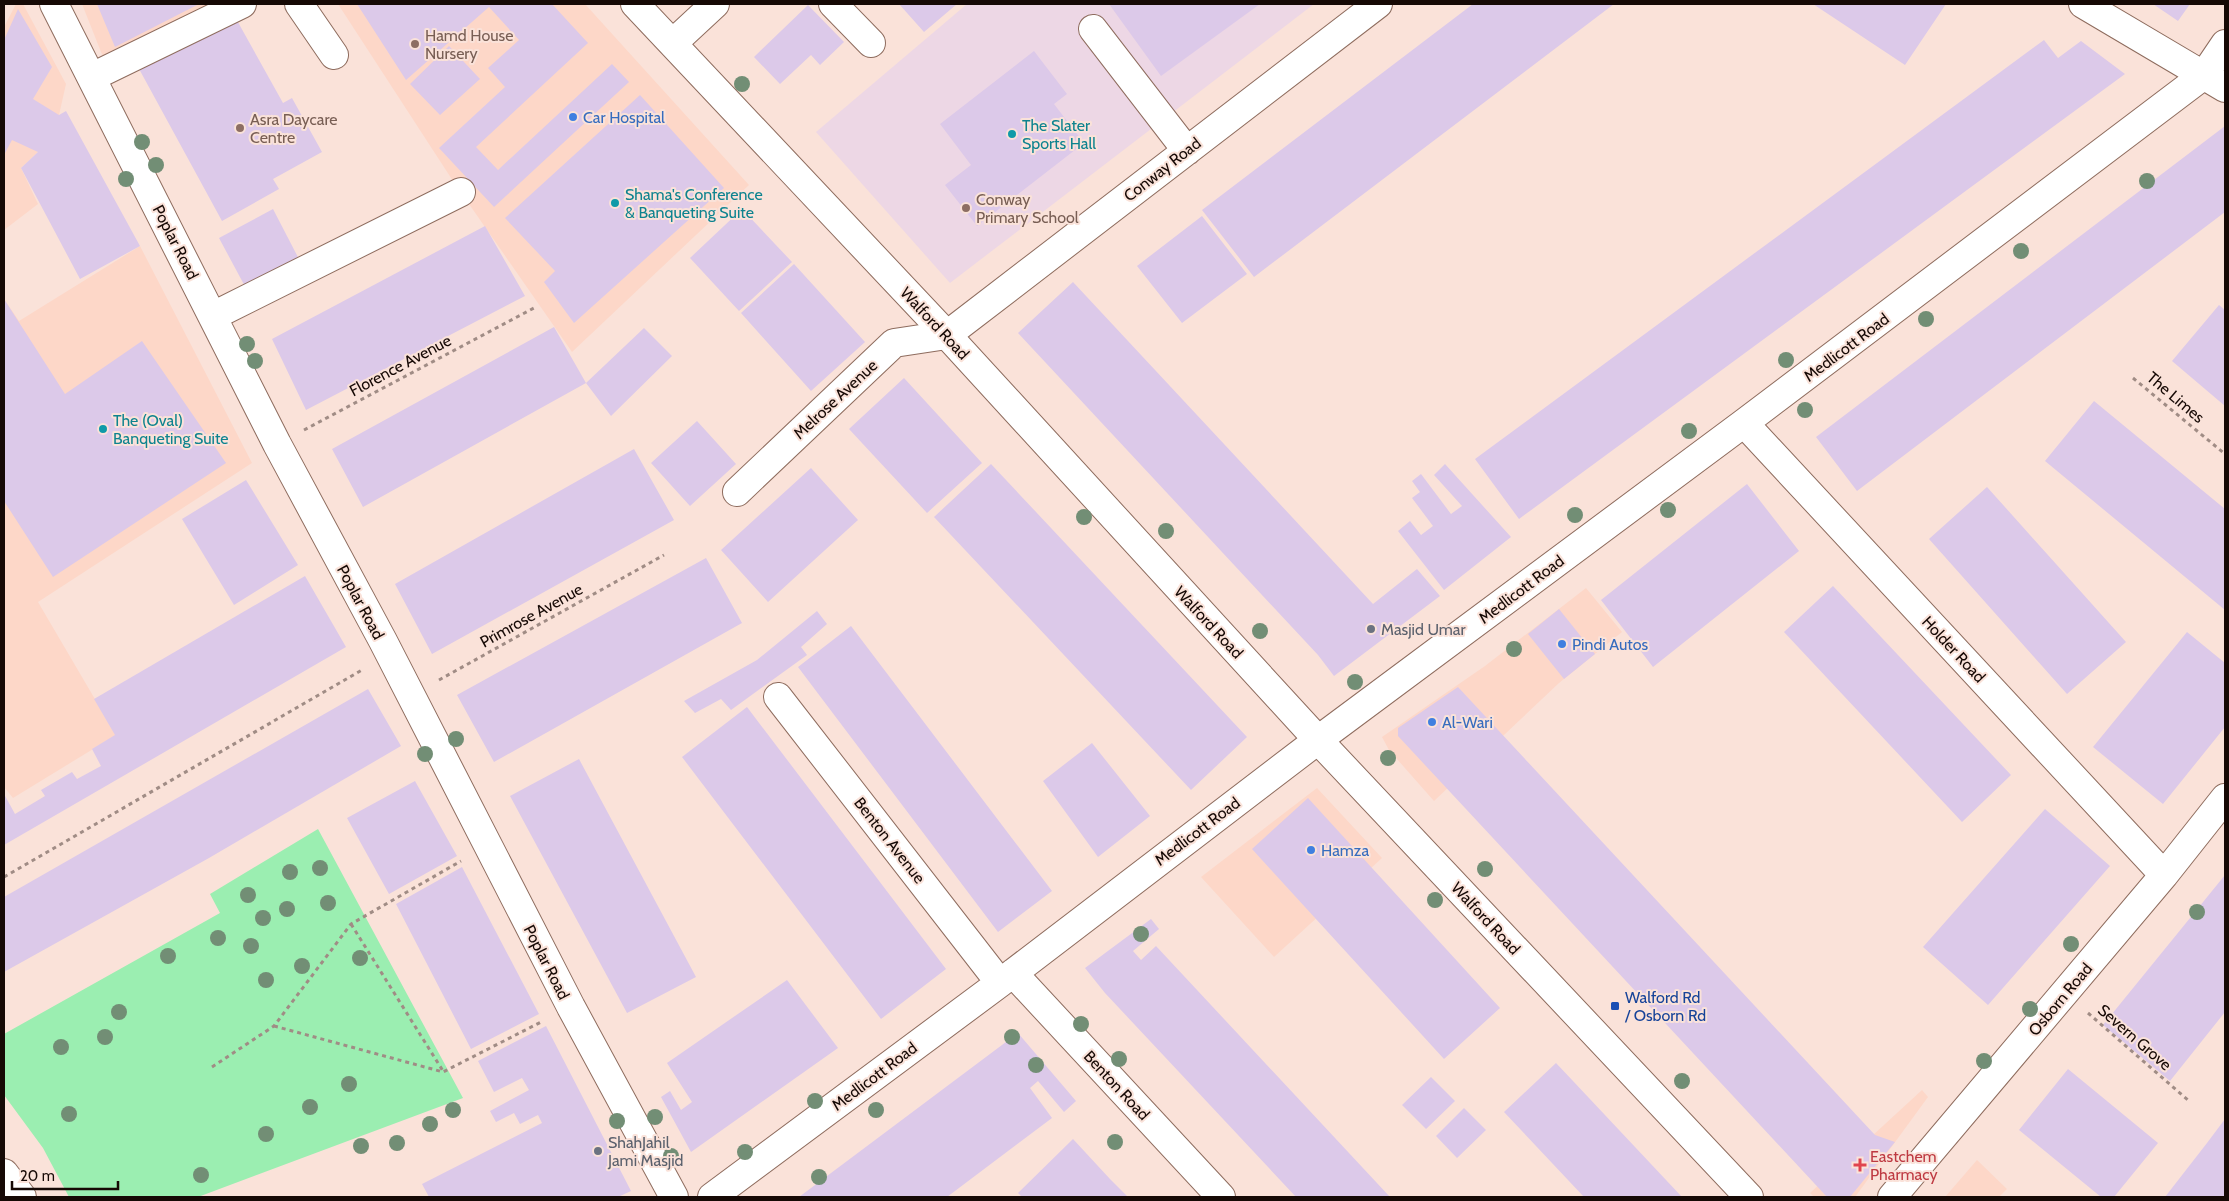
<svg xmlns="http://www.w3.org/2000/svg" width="2229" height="1201" font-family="Cabin,sans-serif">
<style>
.built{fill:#fdd7c8}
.education{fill:#edd7e5}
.green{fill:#9beeb1}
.building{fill:#dcc9e9}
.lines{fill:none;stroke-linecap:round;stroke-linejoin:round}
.minor-casing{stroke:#8e6c5e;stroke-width:30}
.major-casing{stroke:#8e6c5e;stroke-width:30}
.highway-casing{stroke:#8e6c5e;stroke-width:30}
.path{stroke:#a08c85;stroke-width:3;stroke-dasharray:4 4;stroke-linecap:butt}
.minor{stroke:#fff;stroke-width:28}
.major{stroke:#fff;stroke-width:28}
.highway{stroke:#fff;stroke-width:28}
.tree{fill:#728e75}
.education-dot{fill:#8d6e63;stroke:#fae2d9;stroke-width:2}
.shop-dot{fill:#3f7fe0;stroke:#fae2d9;stroke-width:2}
.culture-dot{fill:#0f9aa8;stroke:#fae2d9;stroke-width:2}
.worship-dot{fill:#6b7280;stroke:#fae2d9;stroke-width:2}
.transit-dot{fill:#1a4fb4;stroke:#fae2d9;stroke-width:2}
.health-dot{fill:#e0444e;stroke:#fae2d9;stroke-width:2}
.labels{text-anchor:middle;stroke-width:4;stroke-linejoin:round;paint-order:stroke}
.education-label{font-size:16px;fill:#785e54;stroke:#fae2d9;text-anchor:start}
.shop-label{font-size:16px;fill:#366cbe;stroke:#fae2d9;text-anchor:start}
.culture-label{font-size:16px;fill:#0d838f;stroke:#fae2d9;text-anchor:start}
.street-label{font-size:16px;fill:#160905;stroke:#fae2d9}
.worship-label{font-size:16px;fill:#5b616d;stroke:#fae2d9;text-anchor:start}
.transit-label{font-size:16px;fill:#164399;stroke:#fae2d9;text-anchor:start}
.health-label{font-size:16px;fill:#be3a42;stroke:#fae2d9;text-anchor:start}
</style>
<rect width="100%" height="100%" fill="#fae2d9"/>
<path class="built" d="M16,4h7l43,80 -7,31 -21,37 -17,16 17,36 -34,26v-203z
M82,4h143l-120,58z
M338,4h247l164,181 -177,167 -119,-171z
M140,246l112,217 -214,139 78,133 -103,63 -9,-11v-488l15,22z
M1586,588l36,44 -63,51 -125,118 -45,-51 -7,-13 103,-71z
M1317,788l65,70 -108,99 -73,-80z
M1922,1090l6,7 -73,100h-41l-4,-4z
M1977,1160l30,29 -8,8h-54z"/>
<path class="education" d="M967,4h347l-364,279 -134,-151z"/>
<path class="green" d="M318,829l145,269 -265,99h-129l-26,-49 -39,-53v-61l216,-121 -10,-19z"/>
<path class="building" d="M97,4h102l-84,43z
M357,4h195l36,39 -112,104 22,23 114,-106 17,18 -135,125 -55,-59 66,-61 -17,-19 31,-28 -30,-33 -83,73z
M899,4h58l-33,28z
M1109,4h151l-99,72z
M1473,4h141l-360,273 -52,-67z
M1813,4h133l-41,61z
M2153,4h37l-12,17z
M808,5l36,37 -24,23 -9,-10 -31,29 -26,-27z
M18,9l34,58 -19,32 26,16 7,-4 74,135 -60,33 -59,-111 17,-16 -26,-12 -8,15v-115z
M234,15l49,88 9,-5 30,54 -49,27 6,10 -57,32 -84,-154z
M2044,40l14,18 23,-17 44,33 -606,445 -44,-60z
M449,46l31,33 -40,36 -30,-31z
M1034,51l33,43 -13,10 30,39 -107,83 -32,-41 26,-20 -31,-41z
M640,95l84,93 -150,135 -30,-41 11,-11 -50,-53z
M2225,126v86l-368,279 -41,-54z
M273,209l28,54 -53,29 -29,-54z
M742,209l50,53 -53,49 -49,-53z
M1202,216l45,58 -65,49 -45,-57z
M485,226l40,70 -219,114 -34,-71z
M794,264l71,78 -54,49 -70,-78z
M1073,282l300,322 44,-35 23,27 -106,80 -16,-21 -300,-322z
M4,299l61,95 77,-53 84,122 -173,114 -49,-76z
M2219,305l6,5v96l-53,-45z
M554,327l32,56 -223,124 -31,-58z
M644,328l28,28 -61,60 -25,-33z
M904,378l78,85 -55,50 -78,-84z
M2094,401l131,108v101l-180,-149z
M697,421l39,43 -46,42 -39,-43z
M634,449l40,71 -242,134 -37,-70z
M991,464l256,273 -56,53 -257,-273z
M1445,464l66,73 -67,53 -46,-59 12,-10 11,14 12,-9 -21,-28 8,-6 -8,-11 9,-7 30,40 11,-8 -28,-31z
M811,468l47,52 -90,82 -47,-52z
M246,480l52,85 -64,40 -52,-86z
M1747,484l52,67 -146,116 -52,-67z
M1987,487l139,155 -59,52 -138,-155z
M706,558l36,65 -248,139 -37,-67z
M305,576l41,71 -342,198v-51l11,20 30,-18 -4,-6 31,-18 5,7 24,-13 -9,-17 23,-14 -21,-36z
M1833,586l178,189 -49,47 -178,-190z
M1559,609l36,45 -31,25 -36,-45z
M817,611l10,13 -26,23 6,8 -76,55 -10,-11 -26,14 -11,-12 73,-41z
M851,626l201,265 -54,41 -200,-265z
M2187,632l38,31v64l-62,77 -70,-57z
M1458,687l417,448 20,7 -45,55h-23l-429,-461v-8z
M368,689l33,57 -192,112 -205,114v-75z
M747,707l199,262 -65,50 -199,-262z
M1092,743l58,73 -52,41 -55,-76z
M579,759l117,218 -69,36 -117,-217z
M415,781l42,75 -68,38 -42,-76z
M1308,798l192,210 -56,51 -192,-210z
M2045,809l65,57 -122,139 -65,-58z
M462,867l77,147 -68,35 -75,-145z
M2225,875v137l-55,69 -67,-56z
M1151,919l8,10 -26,22 8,9 15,-14 234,251h-94l-191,-204 -20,-25z
M787,980l51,68 -147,104 -30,-55 9,-6 11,19 11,-8 -25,-39z
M546,1026l85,165 -13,6h-189l-7,-13 120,-61 -4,-8 -18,9 -6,-11 -18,9 -6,-11 39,-21 -7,-12 -28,14 -16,-31z
M1018,1033l58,68 -12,11 -26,-31 -8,7 22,30 -105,79h-148z
M1556,1063l17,18 109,116h-98l-63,-67 -17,-18z
M2068,1069l90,74 -44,54h-13l-82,-67z
M1431,1077l24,24 -29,28 -24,-24z
M1464,1108l22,22 -29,28 -21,-22z
M2225,1119v78h-60l42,-54z
M1073,1139l37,40 18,18h-106l-4,-4z"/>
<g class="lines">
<defs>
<path id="minor" d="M54,4l223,440 106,197 188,366 103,190
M299,4l35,51
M833,4l38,39
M2083,4l142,84
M1093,29l94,122
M673,43l42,-39
M92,77l150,-73
M213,316l248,-124
M1744,423l420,452
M737,492l157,-149 53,-8 431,-331
M778,697l222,286
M1013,973l208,224
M712,1197l288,-214 318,-243 426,-317 460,-348 21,-31
M1892,1197l272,-322 61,-77"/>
<path id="major" d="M635,4l312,331 371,405 431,457"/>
<path id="highway" d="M4,1173l18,24"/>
</defs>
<use href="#minor" class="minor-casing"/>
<use href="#major" class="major-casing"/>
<use href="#highway" class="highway-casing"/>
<path class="path" d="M2133,378l92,76
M304,430l230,-122
M439,680l225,-125
M4,877l358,-207
M351,924l92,147
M2088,1013l101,88
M274,1026l169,46 100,-51
M212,1067l62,-41 77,-102 110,-63"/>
<use href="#minor" class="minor"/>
<use href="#major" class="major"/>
<use href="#highway" class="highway"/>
</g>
<g class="tree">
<circle cx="742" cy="84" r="8"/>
<circle cx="142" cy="142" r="8"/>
<circle cx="156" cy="165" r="8"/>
<circle cx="126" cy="179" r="8"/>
<circle cx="2147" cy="181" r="8"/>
<circle cx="2021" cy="251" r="8"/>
<circle cx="1926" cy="319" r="8"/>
<circle cx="247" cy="344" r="8"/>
<circle cx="1786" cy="360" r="8"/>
<circle cx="255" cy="361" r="8"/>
<circle cx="1805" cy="410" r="8"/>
<circle cx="1689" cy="431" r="8"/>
<circle cx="1668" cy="510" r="8"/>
<circle cx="1575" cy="515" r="8"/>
<circle cx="1084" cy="517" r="8"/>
<circle cx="1166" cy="531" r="8"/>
<circle cx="1260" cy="631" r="8"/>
<circle cx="1514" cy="649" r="8"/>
<circle cx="1355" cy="682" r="8"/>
<circle cx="456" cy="739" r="8"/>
<circle cx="425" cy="754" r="8"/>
<circle cx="1388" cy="758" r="8"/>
<circle cx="320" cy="868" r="8"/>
<circle cx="1485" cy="869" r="8"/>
<circle cx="290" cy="872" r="8"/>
<circle cx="248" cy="895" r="8"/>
<circle cx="1435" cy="900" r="8"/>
<circle cx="328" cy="903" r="8"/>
<circle cx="287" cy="909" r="8"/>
<circle cx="2197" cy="912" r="8"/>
<circle cx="263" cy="918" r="8"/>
<circle cx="1141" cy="934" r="8"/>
<circle cx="218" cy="938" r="8"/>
<circle cx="2071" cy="944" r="8"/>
<circle cx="251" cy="946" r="8"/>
<circle cx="168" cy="956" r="8"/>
<circle cx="360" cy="958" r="8"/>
<circle cx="302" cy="966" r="8"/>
<circle cx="266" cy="980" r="8"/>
<circle cx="2030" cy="1009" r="8"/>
<circle cx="119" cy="1012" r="8"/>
<circle cx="1081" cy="1024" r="8"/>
<circle cx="105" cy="1037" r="8"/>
<circle cx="1012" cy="1037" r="8"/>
<circle cx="61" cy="1047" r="8"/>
<circle cx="1119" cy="1059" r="8"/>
<circle cx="1984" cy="1061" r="8"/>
<circle cx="1036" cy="1065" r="8"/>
<circle cx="1682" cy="1081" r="8"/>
<circle cx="349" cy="1084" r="8"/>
<circle cx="815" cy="1101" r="8"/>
<circle cx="310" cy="1107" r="8"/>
<circle cx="453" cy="1110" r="8"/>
<circle cx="876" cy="1110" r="8"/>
<circle cx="69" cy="1114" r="8"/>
<circle cx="655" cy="1117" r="8"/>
<circle cx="617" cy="1121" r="8"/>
<circle cx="430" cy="1124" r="8"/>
<circle cx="266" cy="1134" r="8"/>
<circle cx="1115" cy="1142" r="8"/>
<circle cx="397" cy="1143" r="8"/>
<circle cx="361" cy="1146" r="8"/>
<circle cx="745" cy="1152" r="8"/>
<circle cx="671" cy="1156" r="8"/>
<circle cx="201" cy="1175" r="8"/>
<circle cx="819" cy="1177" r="8"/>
</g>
<g class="education-dot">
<circle cx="415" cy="44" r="5"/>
<circle cx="240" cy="128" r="5"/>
<circle cx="966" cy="208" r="5"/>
</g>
<g class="shop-dot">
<circle cx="573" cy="117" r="5"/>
<circle cx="1562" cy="644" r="5"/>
<circle cx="1432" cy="722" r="5"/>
<circle cx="1311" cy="850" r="5"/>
</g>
<g class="culture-dot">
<circle cx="1012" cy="134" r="5"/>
<circle cx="615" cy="203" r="5"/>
<circle cx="103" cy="429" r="5"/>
</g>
<g class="worship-dot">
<circle cx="1371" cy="629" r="5"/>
<circle cx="598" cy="1151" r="5"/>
</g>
<rect class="transit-dot" x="1610" y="1001" width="10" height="10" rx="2.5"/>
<path class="health-dot" d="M1857.5 1157.5h5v5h5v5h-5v5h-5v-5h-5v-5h5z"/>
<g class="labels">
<g class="education-label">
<text x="425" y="41">Hamd House<tspan x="425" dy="18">Nursery</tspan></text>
<text x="250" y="125">Asra Daycare<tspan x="250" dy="18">Centre</tspan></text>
<text x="976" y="205">Conway<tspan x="976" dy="18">Primary School</tspan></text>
</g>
<g class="shop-label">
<text x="583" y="123">Car Hospital</text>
<text x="1572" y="650">Pindi Autos</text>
<text x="1442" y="728">Al-Wari</text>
<text x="1321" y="856">Hamza</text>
</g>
<g class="culture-label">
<text x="1022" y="131">The Slater<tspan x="1022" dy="18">Sports Hall</tspan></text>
<text x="625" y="200">Shama's Conference<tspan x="625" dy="18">&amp; Banqueting Suite</tspan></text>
<text x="113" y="426">The (Oval)<tspan x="113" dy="18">Banqueting Suite</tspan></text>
</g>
<g class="street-label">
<text transform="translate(1162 169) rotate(-38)" y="6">Conway Road</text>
<text transform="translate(176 242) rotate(63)" y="6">Poplar Road</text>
<text transform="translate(935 323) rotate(47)" y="6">Walford Road</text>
<text transform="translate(1846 347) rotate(-37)" y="6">Medlicott Road</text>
<text transform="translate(400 365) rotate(-28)" y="6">Florence Avenue</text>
<text transform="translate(2176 397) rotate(40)" y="6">The Limes</text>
<text transform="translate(835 399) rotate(-43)" y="6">Melrose Avenue</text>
<text transform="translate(1521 589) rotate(-37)" y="6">Medlicott Road</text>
<text transform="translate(361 602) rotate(62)" y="6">Poplar Road</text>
<text transform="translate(531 615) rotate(-29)" y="6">Primrose Avenue</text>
<text transform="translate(1209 622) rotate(47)" y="6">Walford Road</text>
<text transform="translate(1954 649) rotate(47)" y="6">Holder Road</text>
<text transform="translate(1197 831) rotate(-37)" y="6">Medlicott Road</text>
<text transform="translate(890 840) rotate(52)" y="6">Benton Avenue</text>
<text transform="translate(1486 918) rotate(47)" y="6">Walford Road</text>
<text transform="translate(547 962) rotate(63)" y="6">Poplar Road</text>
<text transform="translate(2060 999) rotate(-50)" y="6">Osborn Road</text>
<text transform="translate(2135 1037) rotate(41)" y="6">Severn Grove</text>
<text transform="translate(874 1076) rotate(-37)" y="6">Medlicott Road</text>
<text transform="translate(1117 1085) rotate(47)" y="6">Benton Road</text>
</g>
<g class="worship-label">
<text x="1381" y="635">Masjid Umar</text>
<text x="608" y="1148">ShahJahil<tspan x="608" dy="18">Jami Masjid</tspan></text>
</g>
<g class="transit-label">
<text x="1625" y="1003">Walford Rd<tspan x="1625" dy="18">/ Osborn Rd</tspan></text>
</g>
<g class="health-label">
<text x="1870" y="1162">Eastchem<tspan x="1870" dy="18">Pharmacy</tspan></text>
</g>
</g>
<rect width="2229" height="1201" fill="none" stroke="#160905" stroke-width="10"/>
<path d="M12 1181v8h106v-8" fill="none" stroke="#160905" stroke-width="2.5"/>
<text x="20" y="1181" font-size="15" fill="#160905" stroke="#fae2d9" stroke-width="4" paint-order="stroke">20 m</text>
</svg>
